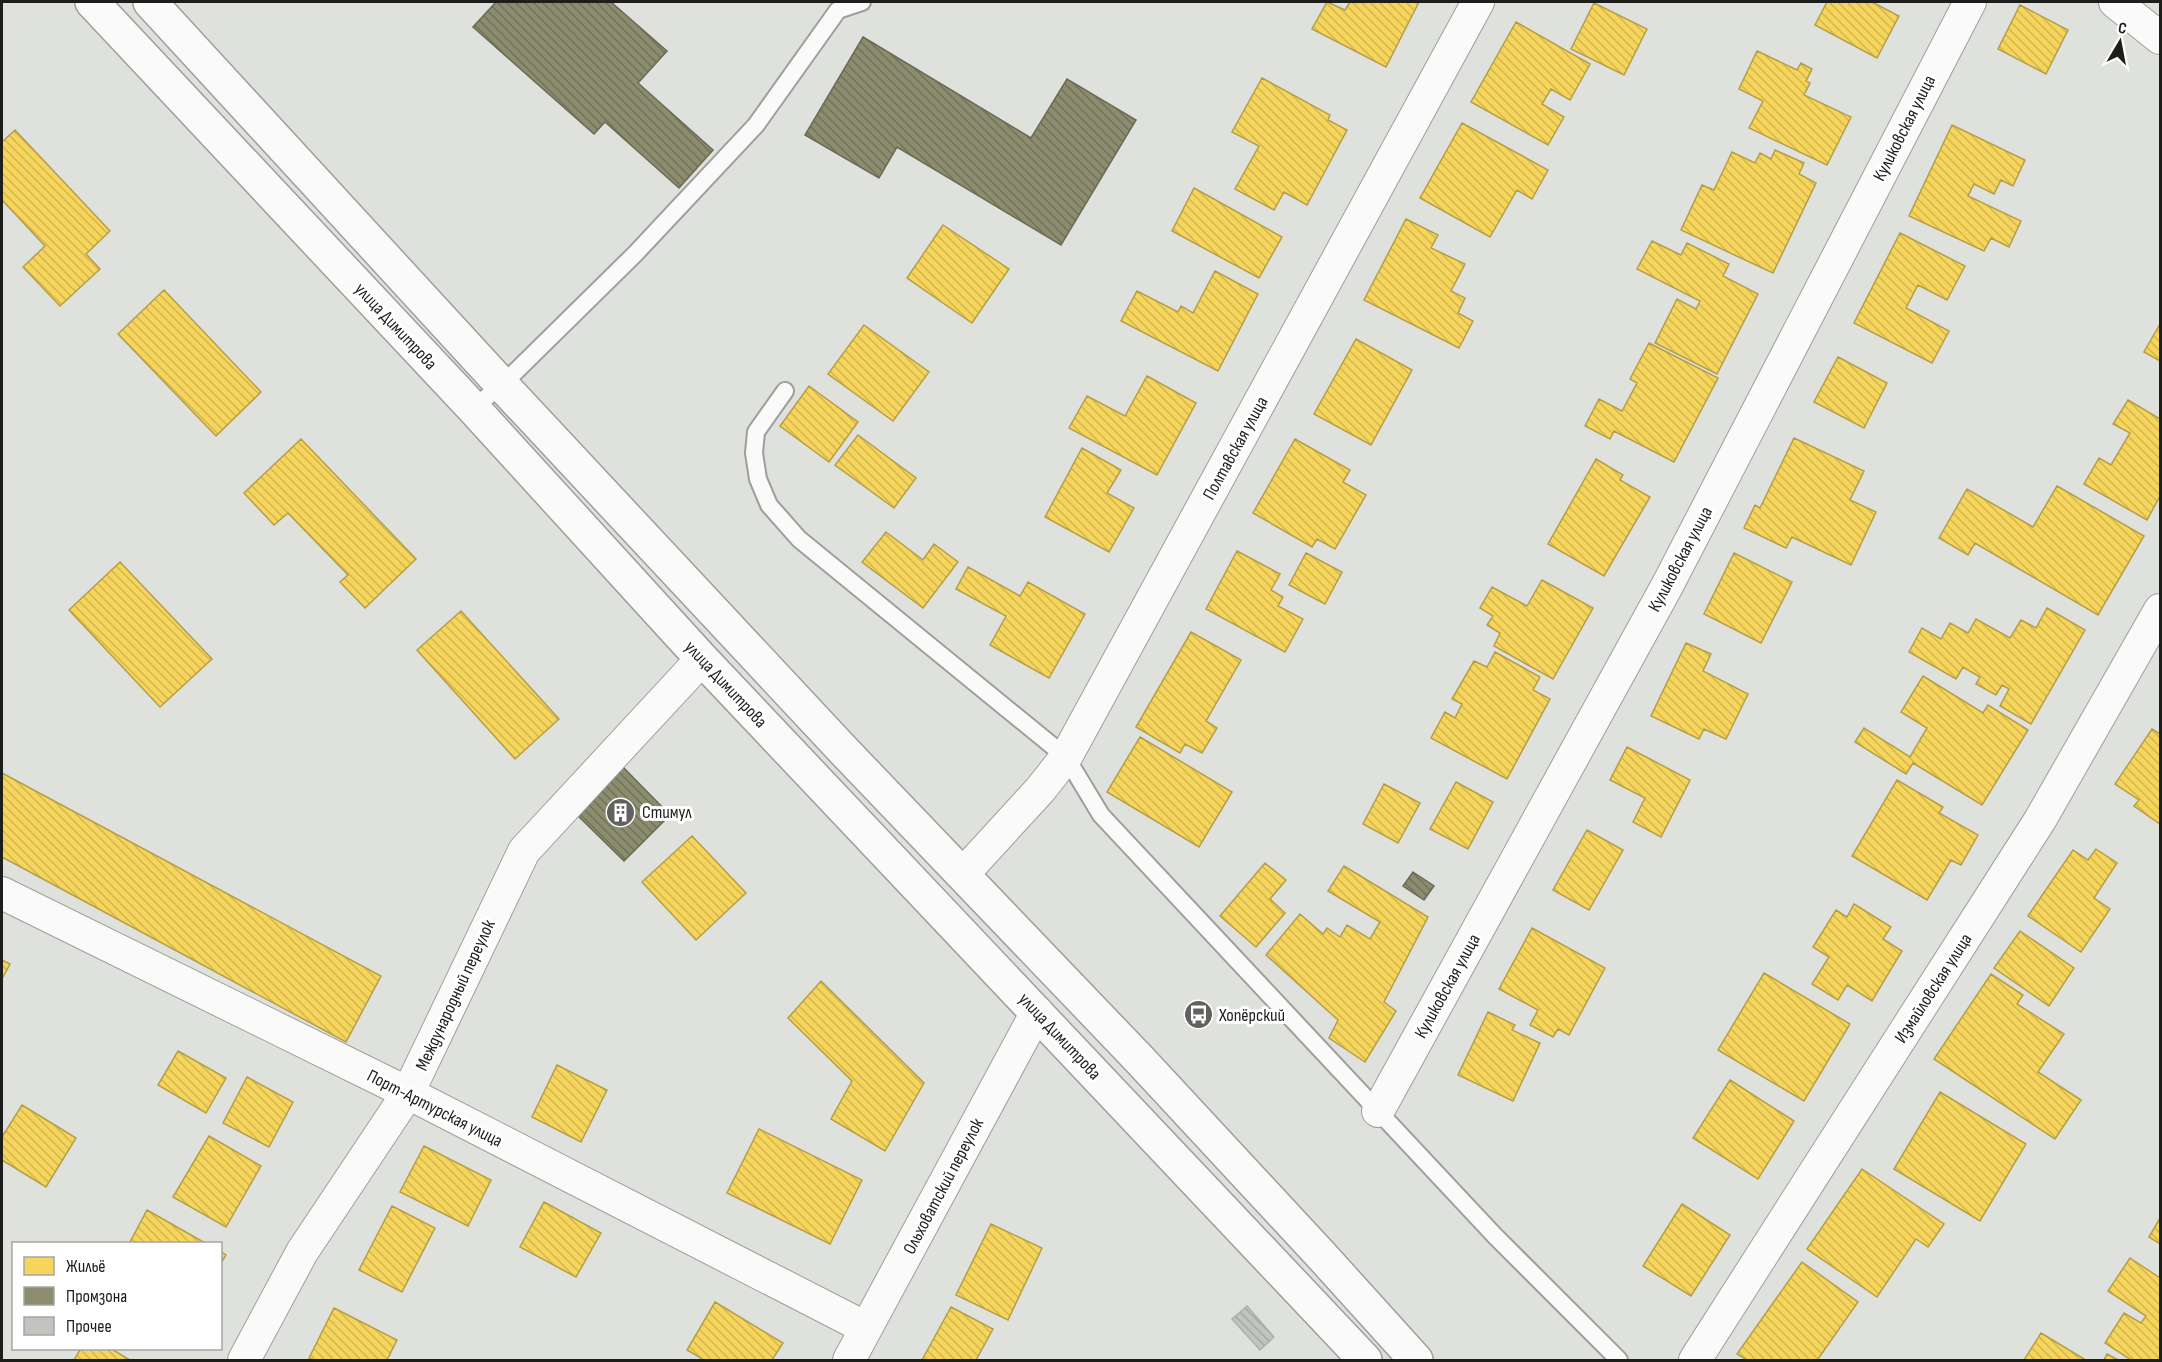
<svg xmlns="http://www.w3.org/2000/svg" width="2162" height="1362" font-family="'Sofia Sans Condensed',sans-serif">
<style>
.homes{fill:url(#homes-back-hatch);stroke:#b59e48;stroke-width:1.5}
.industry{fill:url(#industry-back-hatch);stroke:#6b6b55;stroke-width:1.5}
.building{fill:url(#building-back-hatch);stroke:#afb1ad;stroke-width:1.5}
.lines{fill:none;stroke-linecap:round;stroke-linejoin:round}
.lane-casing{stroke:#9d9f9b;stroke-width:20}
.street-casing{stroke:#9d9f9b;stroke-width:34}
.secondary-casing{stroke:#9d9f9b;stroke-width:36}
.lane{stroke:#fafafa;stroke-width:16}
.street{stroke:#fafafa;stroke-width:32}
.secondary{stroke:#fafafa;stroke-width:33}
.labels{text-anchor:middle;stroke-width:6;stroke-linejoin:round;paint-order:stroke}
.street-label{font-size:18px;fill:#1d1e1b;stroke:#fff}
.poi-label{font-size:18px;fill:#1d1e1b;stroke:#fff;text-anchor:start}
</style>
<defs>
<pattern id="homes-back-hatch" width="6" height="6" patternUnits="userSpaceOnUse" patternTransform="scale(1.5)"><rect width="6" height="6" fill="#f6d55c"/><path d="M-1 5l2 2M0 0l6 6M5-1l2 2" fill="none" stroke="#d2b64f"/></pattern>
<pattern id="industry-back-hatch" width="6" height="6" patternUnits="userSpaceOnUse" patternTransform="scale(1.5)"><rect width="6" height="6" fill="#8c8c6e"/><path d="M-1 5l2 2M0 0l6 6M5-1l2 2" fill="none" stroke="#72725a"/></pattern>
<pattern id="building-back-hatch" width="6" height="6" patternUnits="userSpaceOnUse" patternTransform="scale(1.5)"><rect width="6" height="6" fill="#c2c4c0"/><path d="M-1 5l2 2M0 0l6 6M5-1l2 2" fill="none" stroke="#a6a8a4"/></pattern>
</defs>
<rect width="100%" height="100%" fill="#dfe1dc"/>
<path class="homes" d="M1327,2l18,8 5,-8h69l-33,65 -74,-38z
M1827,2h45l27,14 -22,42 -62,-33z
M1594,3l53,26 -23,46 -53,-26z
M2020,5l48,25 -22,44 -48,-25z
M1516,22l74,42 -20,36 -19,-11 -9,15 22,13 -16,28 -77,-43z
M1757,51l40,19 4,-7 11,6 -6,12 4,2 -6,12 47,22 -24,48 -78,-37 14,-27 -24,-12z
M1262,78l68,37 -2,5 19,10 -40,75 -23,-13 -10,18 -39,-21 24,-43 -27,-14z
M1462,123l86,47 -16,29 -15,-9 -27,47 -70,-39z
M1952,125l73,35 -12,26 -12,-6 -7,14 -20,-10 -6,12 53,25 -12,26 -18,-9 -7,13 -75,-35z
M15,130l95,101 -24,23 14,15 -40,37 -37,-39 22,-21 -43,-46v-58z
M1775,150l29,13 -5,11 17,9 -43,90 -92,-43 21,-45 12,5 18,-38 23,11 5,-10 11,6z
M1194,188l88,49 -23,41 -87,-47z
M1406,219l32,16 -7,13 34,16 -14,27 14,7 -7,15 15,8 -14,27 -95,-48z
M943,225l66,44 -37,54 -65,-45z
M1900,233l65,33 -18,34 -29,-15 -12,23 43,23 -17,32 -78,-40z
M1652,241l29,14 6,-12 42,21 -6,12 35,18 -41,80 -62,-31 22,-44 19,10 4,-8 -63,-32z
M1215,271l43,23 -40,77 -97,-50 16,-30 41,21 3,-6 12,7z
M164,290l97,102 -45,44 -98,-102z
M2160,324v37l-16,-9z
M864,325l65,47 -36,49 -65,-47z
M1356,339l56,31 -41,75 -57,-31z
M1649,343l69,35 -44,84 -60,-31 -4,8 -25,-13 14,-27 23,12 15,-28 -7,-4z
M1838,357l49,26 -23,45 -50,-26z
M1147,376l49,27 -39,72 -88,-47 18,-32 38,20z
M809,386l49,36 -29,40 -49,-36z
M2128,400l32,19v77l-13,24 -63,-36 15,-26 12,7 19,-32 -17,-9z
M858,435l58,43 -22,30 -59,-43z
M1794,438l70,33 -14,29 26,12 -25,53 -59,-28 -6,11 -42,-20 11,-23 5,3z
M301,439l115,120 -51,49 -25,-26 8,-7 -60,-62 -14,12 -30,-32z
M1295,439l55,31 -7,12 23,13 -31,54 -18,-10 -5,8 -59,-34z
M1082,448l39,22 -14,23 27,15 -25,44 -64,-35z
M1596,459l27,16 -3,5 30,17 -46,79 -56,-32z
M2057,486l87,50 -46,79 -123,-72 -7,12 -29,-17 28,-49 66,38z
M886,532l37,28 11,-16 24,18 -35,46 -61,-46z
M1237,551l43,23 -9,16 12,7 -5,9 25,13 -18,33 -79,-43z
M1306,553l36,19 -17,32 -36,-19z
M1734,553l58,29 -31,61 -57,-29z
M120,562l92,97 -52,48 -91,-97z
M968,567l52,29 8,-14 57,32 -36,64 -59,-33 16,-29 -50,-27z
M1542,580l51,28 -40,71 -59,-33 6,-13 -13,-8 6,-9 -13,-8 12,-21 35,19z
M2047,608l38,22 -54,94 -31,-18 9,-17 -7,-4 -6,10 -20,-11 4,-7 -17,-10 -7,12 -47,-27 13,-24 19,11 9,-16 18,10 8,-14 34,19 11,-18 15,8z
M461,611l98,108 -44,40 -98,-109z
M1191,632l50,28 -35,61 11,7 -15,25 -17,-9 -5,9 -44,-26z
M1686,643l25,11 -8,17 45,23 -22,45 -22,-10 -5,10 -48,-23z
M1495,652l45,25 -7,13 17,9 -43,80 -76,-41 14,-26 10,6 7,-14 -10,-5 22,-38 13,6z
M1923,676l60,37 5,-8 40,25 -46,75 -69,-42 -7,11 -51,-32 9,-14 46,29 17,-29 -26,-16z
M2152,729l8,5v90l-26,-18 5,-6 -24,-16z
M1140,737l92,55 -33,55 -92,-55z
M1627,747l63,33 -29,57 -28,-15 12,-24 -35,-18z
M2,773l379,203 -35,66 -344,-185z
M1897,780l46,27 -4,6 39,22 -17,30 -10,-5 -24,40 -75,-44z
M1456,782l37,20 -25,47 -38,-20z
M1384,784l36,19 -22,40 -35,-19z
M1587,830l36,20 -34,60 -36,-20z
M692,836l54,57 -50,47 -54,-58z
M2096,849l21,14 -23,35 16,11 -29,43 -53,-36 45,-66 15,10z
M1265,863l21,17 -16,19 15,14 -29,34 -36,-31z
M1344,866l84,51 -44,85 12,9 -31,51 -36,-24 9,-18 -72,-65 34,-41 23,20 4,-6 13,9 7,-12 23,14 10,-17 -52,-31z
M1854,904l37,23 -8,12 19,12 -30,50 -25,-16 -9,15 -26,-16 17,-27 -16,-10 23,-37 11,7z
M1532,928l73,40 -36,67 -11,-6 -5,8 -23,-12 8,-15 -39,-21z
M2020,931l54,37 -25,38 -55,-38z
M2,960l8,4 -8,15z
M1764,973l86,51 -46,77 -86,-51z
M1991,974l32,21 -6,9 47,30 -26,38 43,28 -26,39 -121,-80z
M821,981l103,102 -39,68 -54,-32 21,-38 -64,-63z
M1488,1012l27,13 -3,5 28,13 -27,58 -55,-26z
M178,1051l48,27 -20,35 -48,-28z
M557,1065l50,25 -26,52 -49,-25z
M247,1077l46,25 -24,45 -46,-24z
M1730,1080l64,41 -36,58 -65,-41z
M1940,1092l86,52 -46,77 -86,-52z
M22,1105l54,33 -30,49 -44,-27v-23z
M759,1129l103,51 -32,64 -103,-51z
M209,1136l52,30 -35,61 -53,-30z
M424,1146l67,34 -23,46 -68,-34z
M1862,1169l82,55 -16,23 -12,-8 -39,58 -70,-48z
M544,1202l57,31 -25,44 -56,-30z
M1682,1204l48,31 -39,61 -48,-30z
M392,1206l43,22 -33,64 -43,-22z
M147,1210l60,34h-78z
M2160,1218v26l-11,-7z
M991,1224l51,24 -34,72 -52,-25z
M220,1251l6,4 -6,10z
M2130,1258l30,20v82h-29l-26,-17 19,-30 17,10 5,-7 -38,-25z
M1802,1262l56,40 -40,57 2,1h-73l-10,-6z
M715,1302l68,41 -11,17h-68l-17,-10z
M951,1307l42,22 -17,31h-54z
M334,1308l63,32 -10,20h-73l-5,-2z
M2041,1333l43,26 -1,1h-59z
M81,1348h29l20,12h-56z
M2107,1354l11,6h-14z"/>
<path class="industry" d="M496,2h115l56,49 -29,32 75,67 -34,38 -74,-66 -11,12 -121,-107z
M863,37l168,101 36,-59 69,41 -75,125 -164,-98 -18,31 -74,-43z
M618,762l52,53 -46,46 -53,-52z
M1413,872l21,14 -10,14 -21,-14z"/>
<path class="building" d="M1247,1306l27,31 -14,13 -28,-31z"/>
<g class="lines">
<defs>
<path id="lane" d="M785,391l-29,41 -2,21 4,26 11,26 30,34 267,218 35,58 394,421 124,124
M473,408l29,-23 133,-131 121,-129 82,-115 24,-8"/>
<path id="street" d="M2115,2l45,36
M963,874l77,-84 26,-33 412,-755
M2,893l406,200 458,235
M1378,1111l289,-525 303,-584
M244,1360l58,-108 106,-159 116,-242 178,-192
M849,1360l188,-348
M1695,1360l345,-540 120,-210"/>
<path id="secondary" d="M92,2l381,406 229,251 663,701
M150,2l352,383 342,366 296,309 181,195 95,105"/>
</defs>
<use href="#lane" class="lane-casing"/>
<use href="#street" class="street-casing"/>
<use href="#secondary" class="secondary-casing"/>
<use href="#lane" class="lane"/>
<use href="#street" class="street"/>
<use href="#secondary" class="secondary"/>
</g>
<defs>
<symbol id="building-disc" viewBox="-11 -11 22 22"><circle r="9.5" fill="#61625f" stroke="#fff"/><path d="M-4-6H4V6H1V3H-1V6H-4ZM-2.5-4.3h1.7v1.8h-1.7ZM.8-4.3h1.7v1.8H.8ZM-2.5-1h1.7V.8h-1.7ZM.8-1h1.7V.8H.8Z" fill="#fff"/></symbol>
<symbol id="bus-disc" viewBox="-11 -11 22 22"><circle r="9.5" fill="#61625f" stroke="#fff"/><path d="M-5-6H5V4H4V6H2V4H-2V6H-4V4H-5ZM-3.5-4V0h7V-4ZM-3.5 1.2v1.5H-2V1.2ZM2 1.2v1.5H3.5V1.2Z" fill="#fff"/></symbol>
</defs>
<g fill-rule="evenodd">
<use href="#building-disc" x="604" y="796" width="33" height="33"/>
<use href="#bus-disc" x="1182" y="998" width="33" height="33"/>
</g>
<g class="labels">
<g class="street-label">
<text transform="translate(1904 128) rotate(-63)" y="6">Куликовская улица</text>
<text transform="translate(396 326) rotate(47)" y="6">улица Димитрова</text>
<text transform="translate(1235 448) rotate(-61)" y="6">Полтавская улица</text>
<text transform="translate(1680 559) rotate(-62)" y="6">Куликовская улица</text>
<text transform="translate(726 684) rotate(47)" y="6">улица Димитрова</text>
<text transform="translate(1447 986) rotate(-61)" y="6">Куликовская улица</text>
<text transform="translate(1933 988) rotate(-57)" y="6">Измайловская улица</text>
<text transform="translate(455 995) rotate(-65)" y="6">Международный переулок</text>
<text transform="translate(1060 1036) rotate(47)" y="6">улица Димитрова</text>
<text transform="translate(435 1108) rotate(27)" y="6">Порт-Артурская улица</text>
<text transform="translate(943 1186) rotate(-62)" y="6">Ольховатский переулок</text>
</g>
<g class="poi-label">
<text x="642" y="818">Стимул</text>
<text x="1219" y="1021">Хопёрский</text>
</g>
</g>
<rect width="2162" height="1362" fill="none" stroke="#1d1e1b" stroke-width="6"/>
<rect x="12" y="1242" width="210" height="108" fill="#ffffff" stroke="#a5a5a4" stroke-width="1.5"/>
<rect x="24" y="1257" width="30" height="18" fill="#f6d55c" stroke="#a5a5a4" stroke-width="1.5"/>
<text x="66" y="1272" font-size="18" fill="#1d1e1b">Жильё</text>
<rect x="24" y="1287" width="30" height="18" fill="#8c8c6e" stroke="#a5a5a4" stroke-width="1.5"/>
<text x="66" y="1302" font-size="18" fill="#1d1e1b">Промзона</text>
<rect x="24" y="1317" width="30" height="18" fill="#c2c4c0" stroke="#a5a5a4" stroke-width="1.5"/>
<text x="66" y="1332" font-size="18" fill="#1d1e1b">Прочее</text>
<g transform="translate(2120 42) rotate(10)" stroke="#ffffff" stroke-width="4.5" paint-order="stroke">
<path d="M0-4.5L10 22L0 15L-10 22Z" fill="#1d1e1b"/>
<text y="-9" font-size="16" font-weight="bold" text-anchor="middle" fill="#1d1e1b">С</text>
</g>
</svg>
